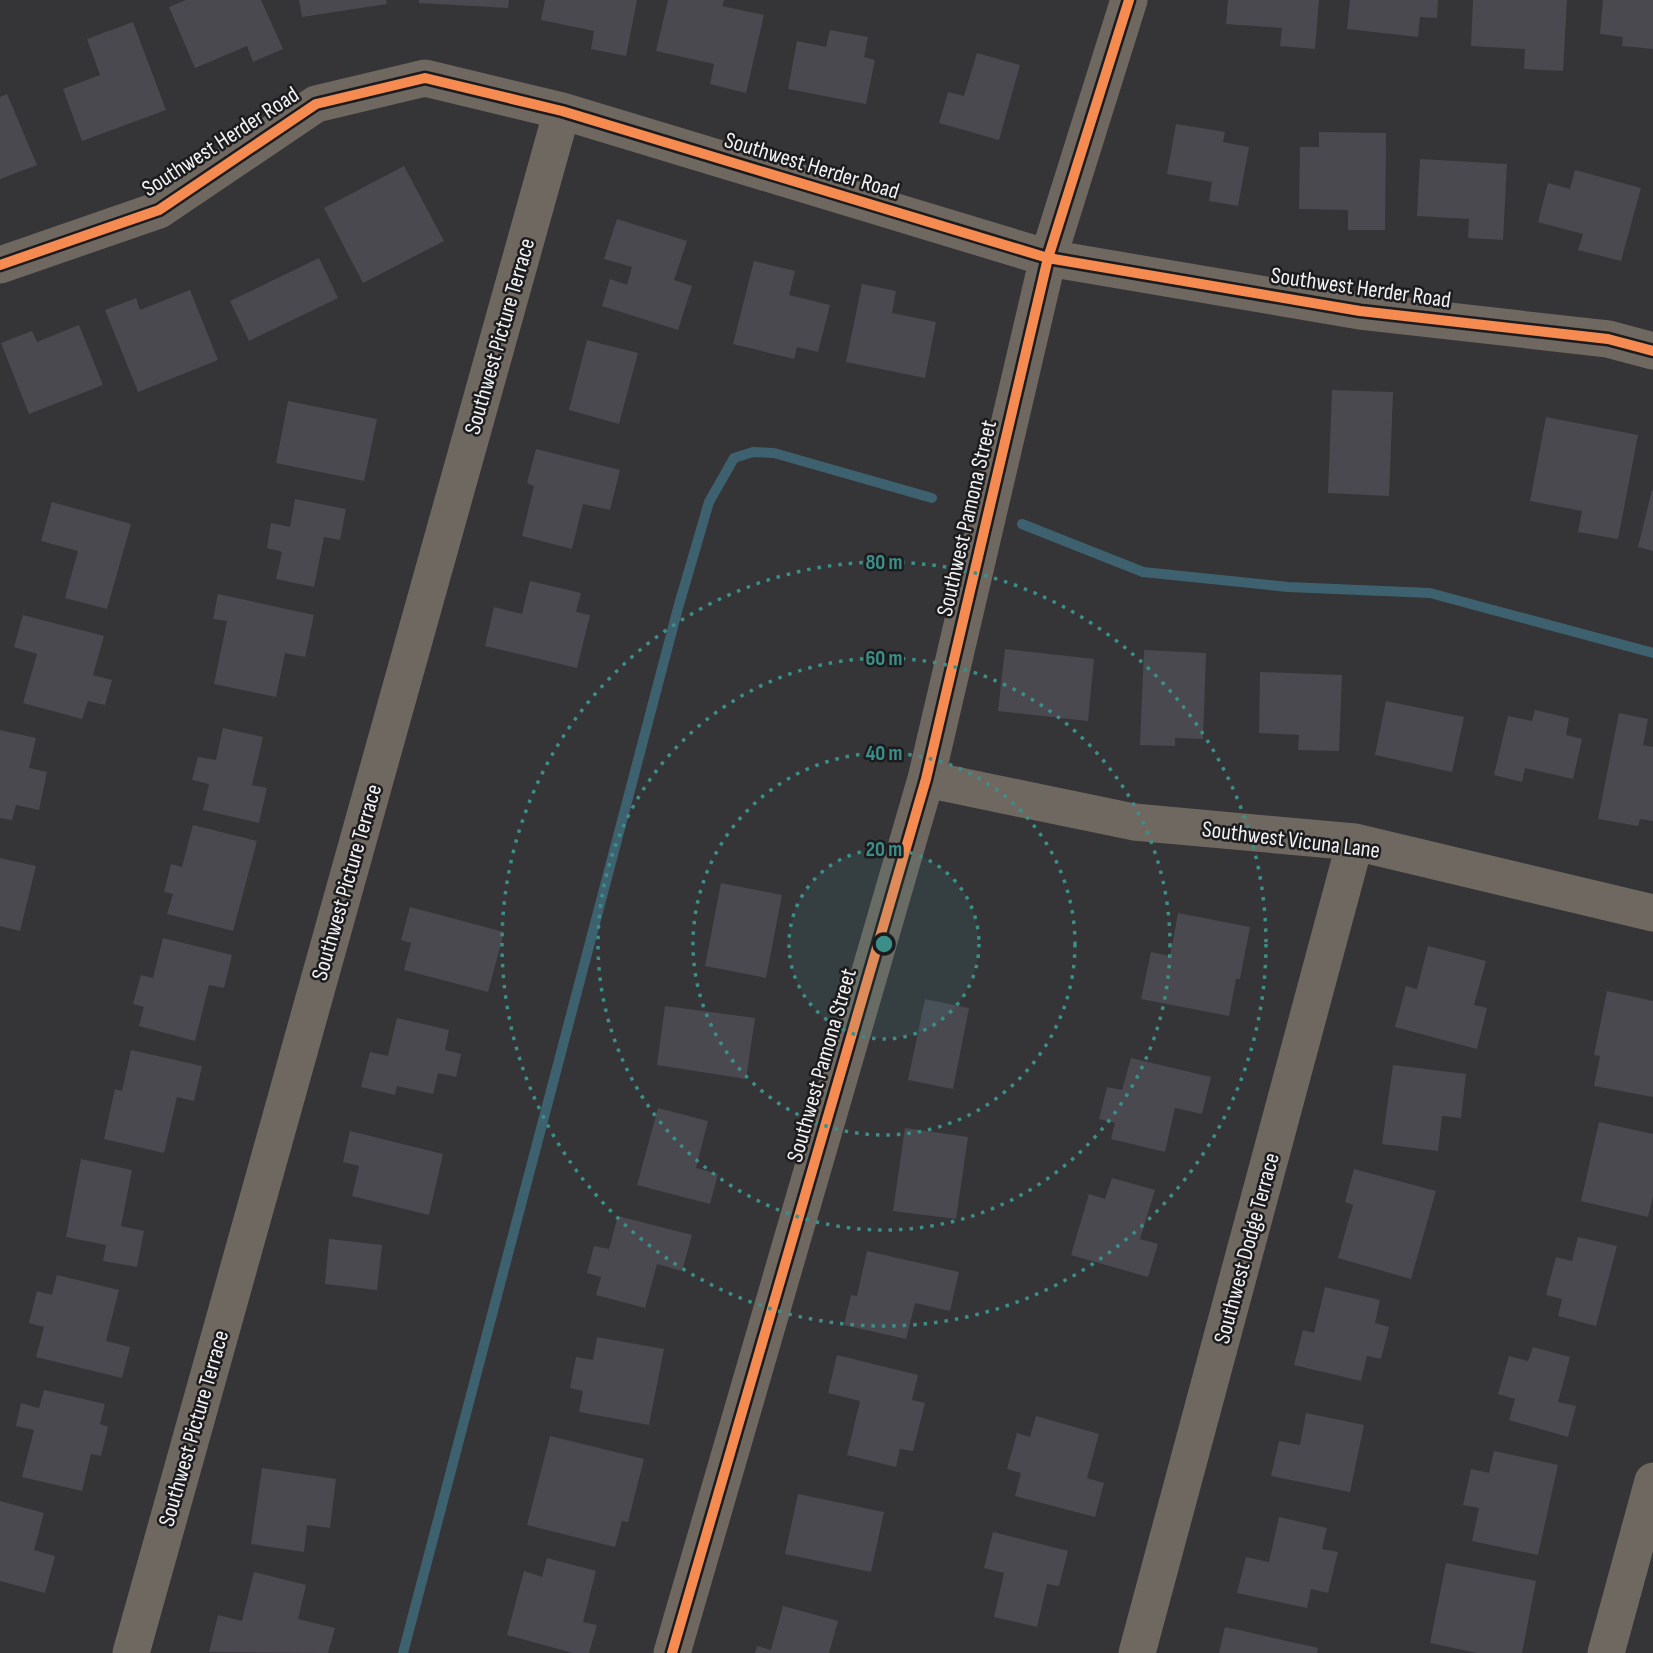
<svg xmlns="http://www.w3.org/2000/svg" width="1653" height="1653" font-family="'Sofia Sans Condensed',sans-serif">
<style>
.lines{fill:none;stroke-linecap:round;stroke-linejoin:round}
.stream{stroke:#3d616e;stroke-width:10}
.building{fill:#4b4950}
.street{stroke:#6f6860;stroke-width:37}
.cycleway-casing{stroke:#1c1b1d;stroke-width:15}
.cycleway{stroke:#f68b52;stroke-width:10}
.ring{fill:none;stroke:#3c8f89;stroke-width:3.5;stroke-dasharray:3.5 7}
.labels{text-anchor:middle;stroke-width:5;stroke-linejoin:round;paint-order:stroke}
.street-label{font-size:23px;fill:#f2f2f4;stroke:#1c1b1d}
.centre{fill:#3c8f89;stroke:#1c1b1d;stroke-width:3.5}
.ring-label{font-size:21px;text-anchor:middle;font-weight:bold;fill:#3c8f89;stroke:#1c1b1d;stroke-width:5;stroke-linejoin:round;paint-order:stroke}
</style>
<rect width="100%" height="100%" fill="#353436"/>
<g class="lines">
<path class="stream" d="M1022,524l121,48 145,15 142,6 223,60
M403,1653l275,-1045 31,-106 25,-44 19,-6 21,1 158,45"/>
</g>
<path class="building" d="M186,0h75l22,49 -30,13 -6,-16 -52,22 -26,-61z
M299,0h87l1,4 -85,13z
M419,0h90l-1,8 -89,-5z
M545,0h92l-11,56 -35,-7 3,-18 -53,-11z
M668,0h56l-2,6 42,9 -18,78 -36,-9 4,-20 -58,-13z
M1228,0h91l-4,49 -35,-3 2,-18 -56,-4z
M1350,0h88l-1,18 -17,-1 -2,20 -71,-8z
M1473,0h94l-4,71 -39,-2 1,-20 -54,-3z
M1603,0h50v49l-31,-3 1,-9 -23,-3z
M133,22l33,88 -84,31 -19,-52 37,-14 -13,-36z
M830,30l38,7 -4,20 11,3 -9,44 -78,-15 9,-48 29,6z
M977,53l43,12 -21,75 -60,-17 9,-31 16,4z
M7,94l30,71 -37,14v-82z
M1176,124l49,8 -2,10 26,5 -11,59 -29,-5 3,-19 -45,-8z
M1319,132l67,1 -1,97h-37v-20l-49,-1 1,-62h19z
M1420,159l87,5 -4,76 -35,-2 1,-19 -52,-3z
M404,166l40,75 -81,42 -39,-75z
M1575,170l66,18 -20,73 -43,-11 5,-16 -45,-12 10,-39 22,6z
M617,219l70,22 -13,39 18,6 -14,44 -76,-24 8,-27 17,6 5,-18 -28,-8z
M319,258l19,40 -89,43 -19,-40z
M754,261l41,10 -6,24 41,10 -12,47 -21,-5 -3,12 -61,-15z
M862,284l34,7 -4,22 44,9 -11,56 -79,-16z
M190,290l28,70 -80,32 -33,-82 31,-12 4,12z
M79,325l24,60 -74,29 -28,-71 31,-12 5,11z
M587,340l51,13 -19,71 -50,-14z
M1332,390l61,2 -4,104 -61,-3z
M288,401l89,18 -13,62 -88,-18z
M1546,417l92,18 -20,104 -40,-7 4,-21 -52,-10z
M536,449l84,21 -10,40 -27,-6 -11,45 -50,-13 12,-50 -7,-3z
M1652,490l1,1v60l-15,-4z
M295,499l51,10 -6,31 -16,-3 -10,50 -38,-8 6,-27 -15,-4 4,-25 19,4z
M52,502l79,22 -24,85 -42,-11 13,-47 -37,-10z
M530,581l51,12 -5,19 14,3 -13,53 -92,-22 9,-39 28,7z
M218,594l96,21 -9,42 -20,-4 -9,44 -62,-13 13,-63 -14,-2z
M23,615l81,21 -11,39 19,5 -7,25 -17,-4 -6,18 -59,-16 14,-49 -23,-7z
M1005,649l89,10 -6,62 -90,-10z
M1144,650l62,3 -3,86 -28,-1v8l-35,-1z
M1260,672l82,3 -3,76 -41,-1 1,-15 -40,-2z
M1386,701l78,16 -12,55 -77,-17z
M1535,710l34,8 -3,17 16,4 -9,40 -48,-11 -3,14 -28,-7 14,-59 24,5z
M1619,713l29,6 -5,26 10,2v74l-13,-2 -2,7 -40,-7z
M223,728l40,9 -11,48 15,3 -8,35 -56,-13 6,-26 -17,-4 6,-23 18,3z
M0,730l36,8 -7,30 18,4 -8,38 -23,-5 -4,15 -12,-2z
M193,825l64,16 -24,90 -66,-17 6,-20 -9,-2 7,-28 11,3z
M0,858l36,8 -16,65 -20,-5z
M721,883l61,12 -16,83 -61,-12z
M410,907l94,25 -16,60 -84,-22 7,-27 -10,-3z
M1178,913l72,14 -10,52h-4l-7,37 -88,-17 10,-47 19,4z
M163,938l69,17 -8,33 -15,-3 -14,56 -56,-15 5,-19 -11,-3 8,-29 12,3z
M1428,946l58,15 -12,44 13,3 -10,41 -82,-22 11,-41 11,3z
M1607,991l46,10v96l-59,-11 6,-30 -6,-1z
M925,999l44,9 -16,81 -45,-9z
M665,1006l90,12 -9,61 -89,-14z
M397,1018l52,12 -4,20 16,4 -5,23 -18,-4 -5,21 -36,-8 -2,9 -34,-8 9,-35 18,4z
M131,1050l71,16 -8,35 -17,-4 -13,56 -60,-14 11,-50 7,2z
M1131,1058l80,19 -9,37 -27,-6 -10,44 -54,-13 4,-16 -16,-4 8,-32 15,3z
M1393,1065l73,9 -5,44 -19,-2 -4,35 -56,-7z
M658,1108l50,13 -12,47 22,6 -8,30 -73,-19z
M1599,1122l54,12v62l-5,21 -67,-16z
M905,1128l63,9 -12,82 -63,-8z
M350,1131l93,23 -14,61 -77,-19 7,-30 -16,-4z
M81,1159l51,11 -11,56 23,5 -7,36 -34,-6 3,-16 -40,-8z
M1354,1169l82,22 -25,88 -73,-21 15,-53 -8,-3z
M1112,1178l43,12 -15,49 18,5 -10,33 -77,-22 18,-61 16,5z
M618,1216l74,19 -10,36 -25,-7 -12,44 -49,-13 5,-18 -14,-4 7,-27 15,3z
M1578,1237l39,9 -21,80 -38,-10 4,-17 -16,-4 10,-38 16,4z
M329,1239l53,6 -5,45 -52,-6z
M867,1251l92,21 -9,39 -35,-8 -9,36 -62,-14 7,-30 6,1z
M57,1275l62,15 -13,51 24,6 -8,31 -86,-21 8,-30 -15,-4 8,-32 15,4z
M1325,1287l55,13 -5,23 14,4 -8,32 -14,-3 -6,25 -67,-16 9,-35 11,3z
M597,1337l67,12 -15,76 -70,-13 4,-21 -13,-3 6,-31 17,3z
M1533,1347l37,10 -12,45 18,4 -8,31 -59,-17 6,-21 -17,-5 11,-38 19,5z
M837,1355l81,20 -6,25 13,3 -12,48 -13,-2 -4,18 -49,-12 13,-54 -32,-8z
M44,1390l61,14 -5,20 8,3 -7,29 -10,-2 -9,37 -60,-14 12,-47 -18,-4 5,-23 18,5z
M1306,1413l58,12 -14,67 -79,-16 8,-35 21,4z
M1036,1416l63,18 -12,44 17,5 -9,34 -80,-21 6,-23 -14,-4 10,-36 13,4z
M550,1436l94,23 -16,63 -6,-1 -7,26 -88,-22z
M1494,1451l64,14 -20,90 -66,-14 7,-33 -16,-3 8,-36 18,4z
M262,1468l74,11 -6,49 -23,-3 -3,27 -53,-8z
M798,1494l86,18 -13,60 -86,-18z
M0,1501l44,12 -10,37 21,6 -10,37 -45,-12z
M1279,1517l48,11 -5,21 16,3 -10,41 -17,-4 -4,19 -70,-15 9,-36 23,5z
M993,1532l75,19 -9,35 -12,-2 -10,43 -43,-10 10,-44 -20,-5z
M547,1558l49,13 -13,51 14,3 -8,28h-16l-66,-18 17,-64 18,6z
M1446,1563l90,18 -14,72h-45l-47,-10z
M254,1572l52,13 -8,34 37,9 -7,25 -119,-1 9,-37 24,6z
M783,1606l55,15 -9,32h-74l2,-7 14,4z
M1225,1627l93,21 -1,5h-98z"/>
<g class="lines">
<path class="street" d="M0,265l159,-55 157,-106 109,-26 137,33 486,147 312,53 248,28 45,12
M926,779l208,43 221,20 298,71
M131,1653l431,-1542
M672,1653l254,-874 122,-521 81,-258
M1137,1653l218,-811
M1606,1653l47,-172"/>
<defs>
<path id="cycleway" d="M0,265l159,-55 157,-106 109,-26 137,33 486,147 312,53 248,28 45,12
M672,1653l254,-874 122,-521 81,-258"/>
</defs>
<use href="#cycleway" class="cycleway-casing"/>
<use href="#cycleway" class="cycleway"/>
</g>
<circle cx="884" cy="944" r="95" fill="#3c8f89" fill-opacity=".12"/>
<g class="ring">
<circle cx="884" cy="944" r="95"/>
<circle cx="884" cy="944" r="191"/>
<circle cx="884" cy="944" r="286"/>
<circle cx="884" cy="944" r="382"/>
</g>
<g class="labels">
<g class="street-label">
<text transform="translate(220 141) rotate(-33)" y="8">Southwest Herder Road</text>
<text transform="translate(812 165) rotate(17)" y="8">Southwest Herder Road</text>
<text transform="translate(1361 287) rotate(8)" y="8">Southwest Herder Road</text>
<text transform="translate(499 336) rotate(-74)" y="8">Southwest Picture Terrace</text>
<text transform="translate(966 518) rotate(-77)" y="8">Southwest Pamona Street</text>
<text transform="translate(1291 839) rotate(7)" y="8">Southwest Vicuna Lane</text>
<text transform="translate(346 882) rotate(-74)" y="8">Southwest Picture Terrace</text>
<text transform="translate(821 1065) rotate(-74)" y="8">Southwest Pamona Street</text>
<text transform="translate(1246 1248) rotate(-75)" y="8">Southwest Dodge Terrace</text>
<text transform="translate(193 1428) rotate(-74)" y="8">Southwest Picture Terrace</text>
</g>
</g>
<circle cx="884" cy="944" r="10" class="centre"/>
<g class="ring-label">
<text x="884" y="569">80 m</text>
<text x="884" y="665">60 m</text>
<text x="884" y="760">40 m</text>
<text x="884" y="856">20 m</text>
</g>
</svg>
